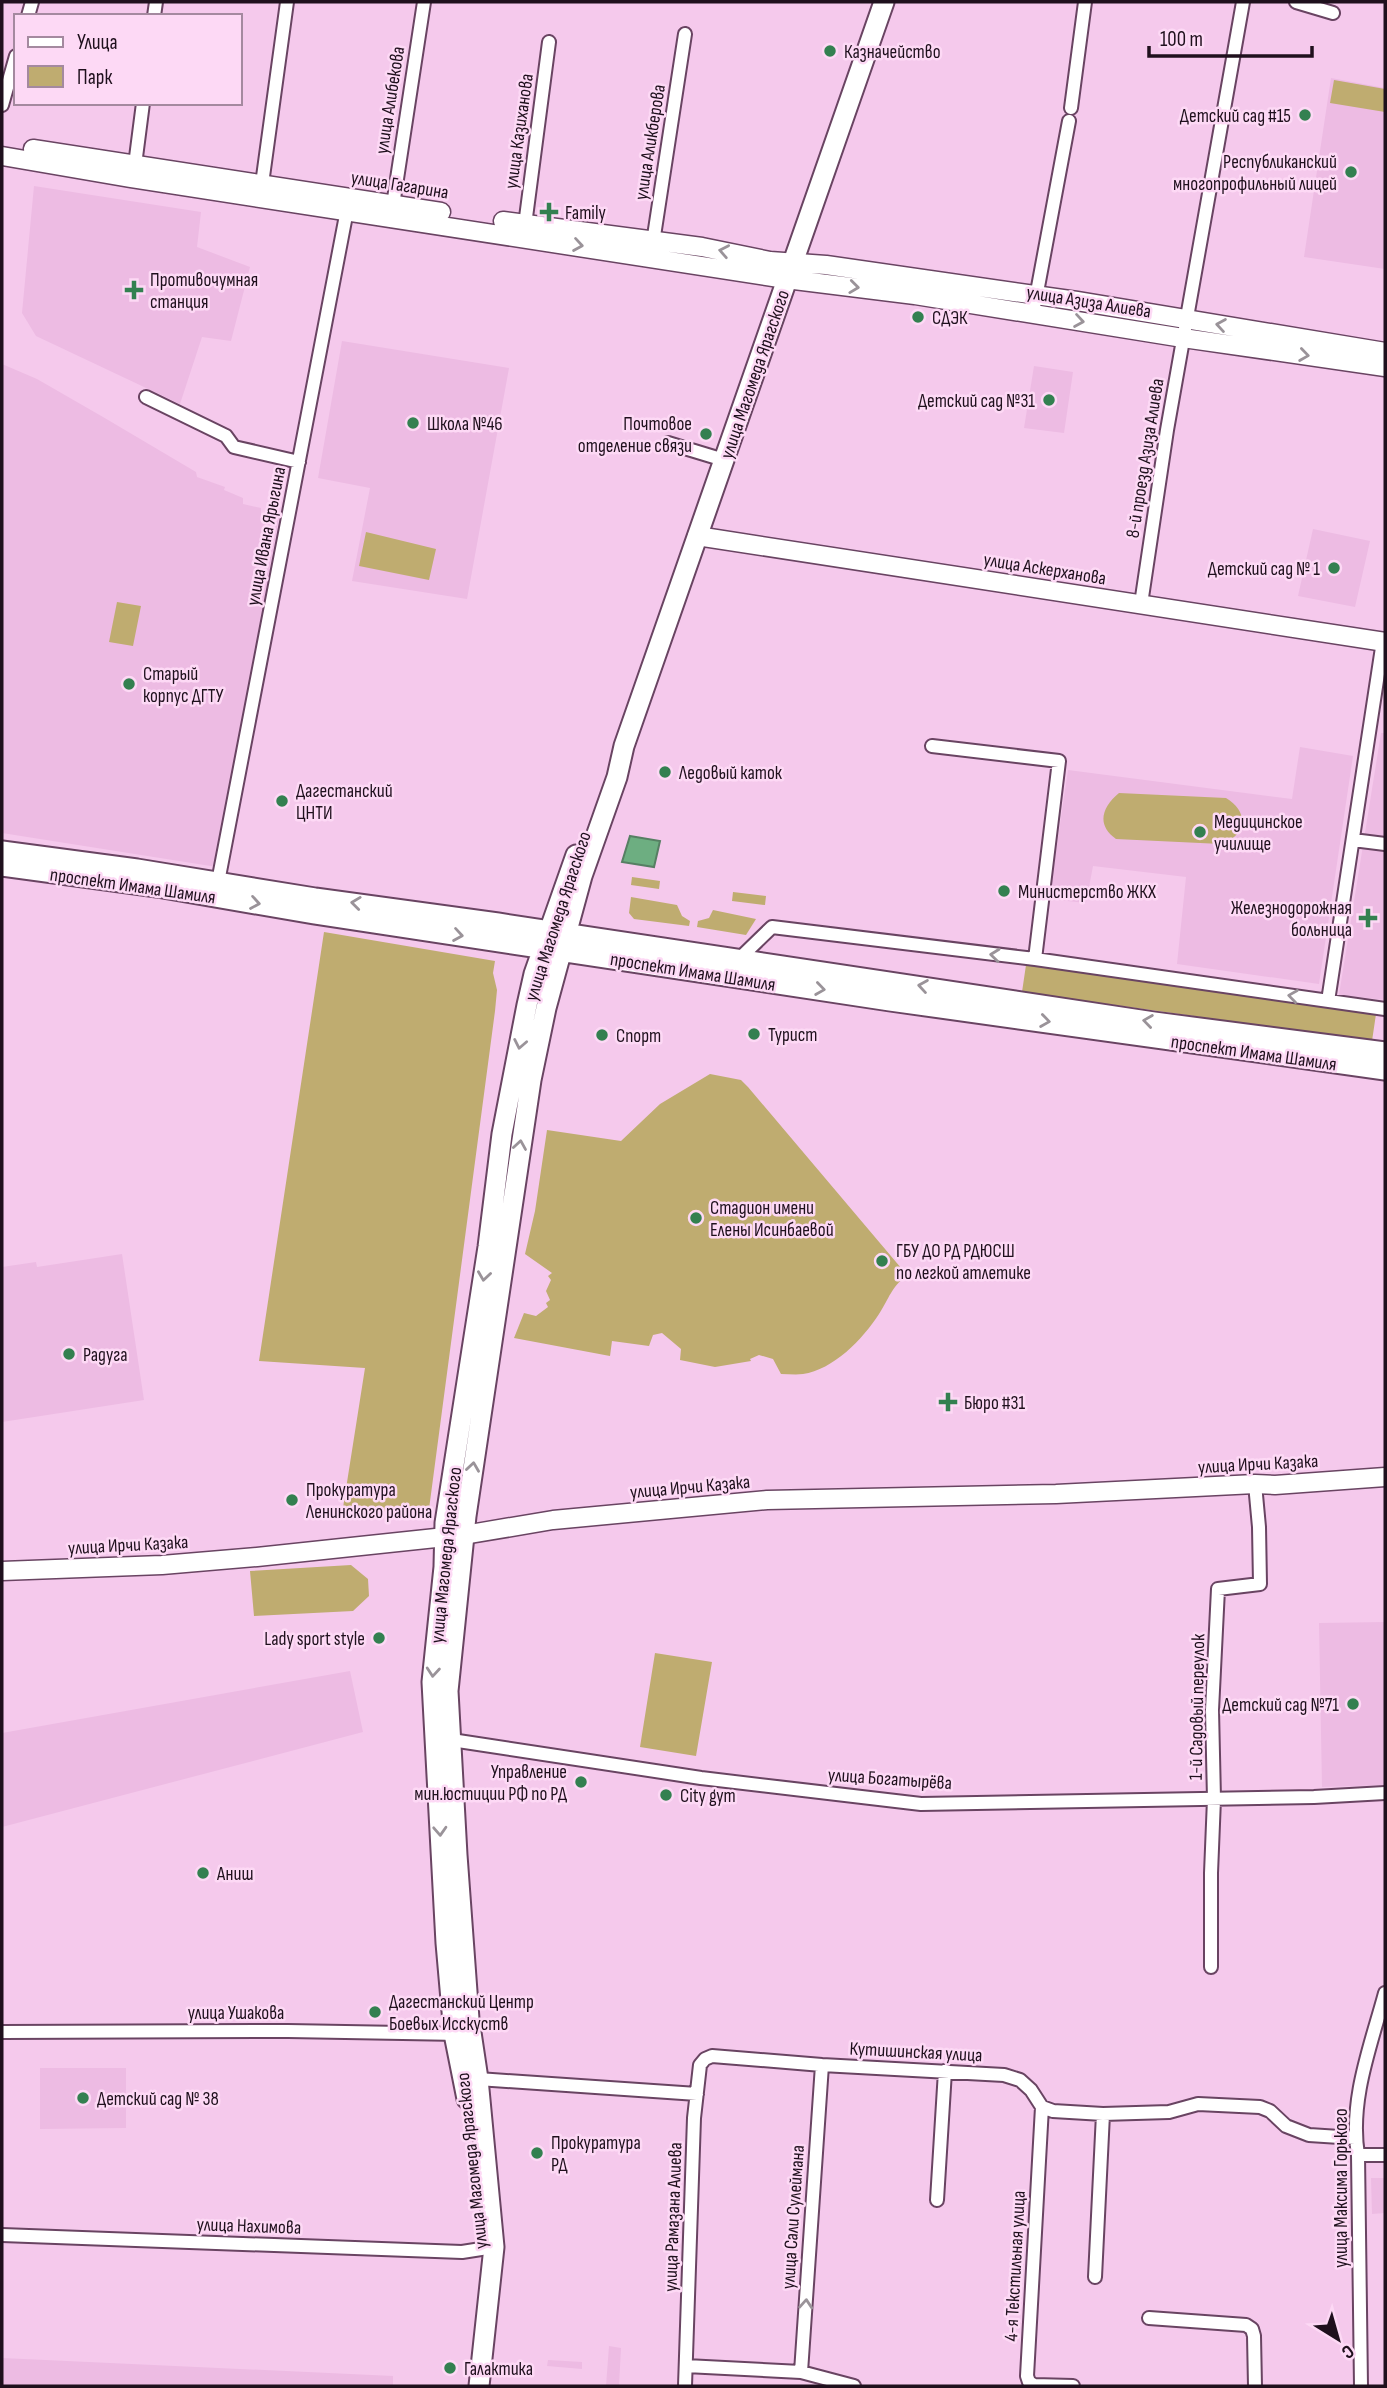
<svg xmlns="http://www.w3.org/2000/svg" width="1387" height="2388" font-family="'Sofia Sans Condensed',sans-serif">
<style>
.built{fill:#edbbe3}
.green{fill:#bfac70}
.water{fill:#6dae81;stroke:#567f63;stroke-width:2}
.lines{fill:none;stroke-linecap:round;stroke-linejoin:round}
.minor-casing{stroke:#694462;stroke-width:16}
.secondary-casing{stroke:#694462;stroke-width:21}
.primary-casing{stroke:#694462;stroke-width:23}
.minor{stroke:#fff;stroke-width:12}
.secondary{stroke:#fff;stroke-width:18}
.primary{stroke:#fff;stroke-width:19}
.oneway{stroke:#9a9399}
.poi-dot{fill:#338050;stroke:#fdd9f5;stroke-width:2.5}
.labels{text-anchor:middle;stroke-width:5;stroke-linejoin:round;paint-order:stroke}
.poi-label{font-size:19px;fill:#1f101d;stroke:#fdd9f5;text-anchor:start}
.street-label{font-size:19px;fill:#1f101d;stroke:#fdd9f5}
</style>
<rect width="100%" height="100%" fill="#f5c9ec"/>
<path class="built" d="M1331,78l54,10v181l-81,-12z
M34,186l167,26 -4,35 53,20 -19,74 -29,-4 -22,67 -144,-68 -14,-23z
M342,341l167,27 -42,231 -115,-18 18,-93 -52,-10z
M2,364l35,15 66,38 93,55 1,5 28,10 -1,3 19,8v6l18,4v6l18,3 -62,350 -215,-34z
M1034,366l39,6 -9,61 -40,-5z
M1313,529l57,12 -15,66 -57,-11z
M1381,733h4v267l-46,-5z
M1300,747l53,9 -34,228 -142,-20 9,-87 -93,-11 -7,37 -37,-4 19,-129 224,29z
M122,1254l22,146 -142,22v-155l34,-5 1,5z
M1385,1622v163l-63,2 -3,-164z
M350,1671l13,61 -361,95v-94z
M40,2068h86v60l-86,1z
M1371,2178h14v35l-13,1z
M609,2346l12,2 -2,38h-13z
M2,2358l391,18v10h-391z
M548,2360l34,2v7l-35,-3z"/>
<path class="green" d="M1334,80l51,9v23l-55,-9z
M366,532l70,17 -7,31 -70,-14z
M117,602l24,4 -8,40 -24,-4z
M1119,793l107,5c23,14 22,37 -5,46l-105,-5c-20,-14 -14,-32 3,-46z
M632,877l28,4 -1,8 -28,-4z
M733,892l33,4 -1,9 -33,-4z
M631,897l46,8 5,11 8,5 -1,5 -55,-7 -5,-6z
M713,910l43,9 -10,16 -49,-8 1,-6 11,-3z
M324,932l171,29 -2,12 4,17 -2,21 -66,498 -87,5 23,-146 -106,-7z
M1026,965l350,49 -4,27 -350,-49z
M710,1074l31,6 7,7 159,188c-17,14 -17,22 -28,39 -16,25 -46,56 -76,60 -7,1 -15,0 -22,0l-8,-15 -14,-4 -9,4 1,2 -36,6 -35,-7 1,-11 -19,-16 -9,2 -4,11 -37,-5 -2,15 -96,-18 10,-25 12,3 12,-9 -2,-4 4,-3 -4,-9 5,-11 -3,-4 4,-3 -27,-19 10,-43 12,-81 74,11 39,-37z
M351,1565l17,14 1,17 -16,15 -99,5 -4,-45z
M655,1653l57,9 -16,94 -56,-9z"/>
<path class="water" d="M630,836l30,5 -6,26 -32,-5z"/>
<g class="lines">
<defs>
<path id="minor" d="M1296,2l37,11
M28,16l4,-14
M154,16l2,-14
M2,105l14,-49
M1071,108l14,-106
M135,165l8,-62
M262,184l25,-182
M393,205l31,-203
M525,225l24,-183
M652,249l33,-215
M1035,303l34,-182
M146,397l80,39 8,11 65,15
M668,443l56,17
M1141,604l26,-174 76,-428
M932,746l127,15 -24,198
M1353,840l32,4
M218,882l130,-677
M739,959l33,-32 263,32 350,50
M1328,1001l55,-360
M445,1739l256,39 220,26 393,-7 71,-4
M1211,1967v-94l3,-74 -2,-89 6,-121 42,-5 -1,-57 -4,-43
M2,2032l286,-1 172,3
M474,2080l4,-1 219,15
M1042,2107l-15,269 2,6 5,3 39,1
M1358,2155h27
M937,2200l8,-129
M2,2235l460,17 32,-5
M1095,2277l8,-163
M1149,2318l97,7 6,4 2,7 1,50
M686,2366l115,6 53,14
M801,2372l21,-307
M685,2386l9,-268 6,-53 5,-6 7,-3 110,9 182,10 16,5 11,10 11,17 11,4 50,3 66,-2 29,-8 62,3 10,4 16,15 23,9 46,3
M1361,2386l-3,-231c-9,-55 13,-110 27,-162"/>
<path id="secondary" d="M33,149l408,63
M2,156l128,22 656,101 129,16 268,43 202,29
M503,221l199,26 68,14 56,4 251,36 308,51
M697,536l688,106
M2,1571l160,-6 95,-8 207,-22 89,-15 214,-20 289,-6 199,-10 20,1 110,-8"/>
<path id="primary" d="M2,851l135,18 178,29 183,25 656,99 231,30
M2,866l155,21 157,27 576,87 495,69
M467,2099l-13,-65 -8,-91 -14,-261 12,-115 1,-44 43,-276 14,-113 25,-129 7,-31 42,-119
M479,2386l15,-139 -16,-168 -9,-60 -12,-164 -9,-164 18,-175 65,-436 15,-72 36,-132 35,-99 7,-31 260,-744"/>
</defs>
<use href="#minor" class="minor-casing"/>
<use href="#secondary" class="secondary-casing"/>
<use href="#primary" class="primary-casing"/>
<use href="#minor" class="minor"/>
<use href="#secondary" class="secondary"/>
<use href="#primary" class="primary"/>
</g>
<defs><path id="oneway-chevron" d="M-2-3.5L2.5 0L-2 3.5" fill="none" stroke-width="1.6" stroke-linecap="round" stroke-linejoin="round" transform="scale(1.75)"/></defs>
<g class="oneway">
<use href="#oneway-chevron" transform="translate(578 245) rotate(9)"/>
<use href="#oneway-chevron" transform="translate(724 251) rotate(-169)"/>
<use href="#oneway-chevron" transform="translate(854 287) rotate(7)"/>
<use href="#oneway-chevron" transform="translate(1079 321) rotate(9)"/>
<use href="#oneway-chevron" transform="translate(1221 325) rotate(-171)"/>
<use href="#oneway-chevron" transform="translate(1304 355) rotate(8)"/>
<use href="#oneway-chevron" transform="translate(255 903) rotate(10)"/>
<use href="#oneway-chevron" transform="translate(356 903) rotate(-173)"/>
<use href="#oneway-chevron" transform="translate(458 935) rotate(9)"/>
<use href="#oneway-chevron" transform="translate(995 955) rotate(-174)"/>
<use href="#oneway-chevron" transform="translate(923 986) rotate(-171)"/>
<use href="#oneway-chevron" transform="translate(820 989) rotate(8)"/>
<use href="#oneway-chevron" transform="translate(1293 996) rotate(-172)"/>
<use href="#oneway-chevron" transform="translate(1045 1021) rotate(8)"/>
<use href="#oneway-chevron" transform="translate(1148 1021) rotate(-172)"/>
<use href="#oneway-chevron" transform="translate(520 1044) rotate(101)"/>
<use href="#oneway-chevron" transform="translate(520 1145) rotate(-81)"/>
<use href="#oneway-chevron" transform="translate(484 1276) rotate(98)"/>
<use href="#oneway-chevron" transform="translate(473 1467) rotate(-82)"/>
<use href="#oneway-chevron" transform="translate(433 1672) rotate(95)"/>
<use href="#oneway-chevron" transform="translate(440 1831) rotate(87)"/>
<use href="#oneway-chevron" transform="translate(806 2304) rotate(-86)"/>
</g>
<g class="poi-dot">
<circle cx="830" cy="51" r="7"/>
<circle cx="1305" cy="115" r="7"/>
<circle cx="1351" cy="172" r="7"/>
<path d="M545.5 201.5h7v7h7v7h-7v7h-7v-7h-7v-7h7z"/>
<path d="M130.5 279.5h7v7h7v7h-7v7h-7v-7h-7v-7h7z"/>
<circle cx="918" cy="317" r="7"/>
<circle cx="1049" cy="400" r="7"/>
<circle cx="413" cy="423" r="7"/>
<circle cx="706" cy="434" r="7"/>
<circle cx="1334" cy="568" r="7"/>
<circle cx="129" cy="684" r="7"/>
<circle cx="665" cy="772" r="7"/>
<circle cx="282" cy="801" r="7"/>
<circle cx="1200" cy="832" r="7"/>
<circle cx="1004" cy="891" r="7"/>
<path d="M1364.5 907.5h7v7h7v7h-7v7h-7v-7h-7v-7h7z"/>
<circle cx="754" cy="1034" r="7"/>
<circle cx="602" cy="1035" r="7"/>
<circle cx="696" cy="1218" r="7"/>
<circle cx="882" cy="1261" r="7"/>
<circle cx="69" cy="1354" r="7"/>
<path d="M944.5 1391.5h7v7h7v7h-7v7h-7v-7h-7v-7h7z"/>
<circle cx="292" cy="1500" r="7"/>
<circle cx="379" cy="1638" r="7"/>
<circle cx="1353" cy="1704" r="7"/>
<circle cx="581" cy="1782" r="7"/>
<circle cx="666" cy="1795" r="7"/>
<circle cx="203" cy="1873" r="7"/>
<circle cx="375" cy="2012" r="7"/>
<circle cx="83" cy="2098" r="7"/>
<circle cx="537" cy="2153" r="7"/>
<circle cx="450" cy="2368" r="7"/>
</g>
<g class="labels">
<g class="poi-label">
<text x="844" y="58">Казначейство</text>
<text x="1291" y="122" text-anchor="end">Детский сад #15</text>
<text x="1337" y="168" text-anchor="end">Республиканский<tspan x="1337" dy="22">многопрофильный лицей</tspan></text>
<text x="565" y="219">Family</text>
<text x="150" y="286">Противочумная<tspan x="150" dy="22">станция</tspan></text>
<text x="932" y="324">СДЭК</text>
<text x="1035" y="407" text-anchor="end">Детский сад №31</text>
<text x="427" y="430">Школа №46</text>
<text x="692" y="430" text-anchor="end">Почтовое<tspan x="692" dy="22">отделение связи</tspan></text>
<text x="1320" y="575" text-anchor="end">Детский сад № 1</text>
<text x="143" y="680">Старый<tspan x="143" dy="22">корпус ДГТУ</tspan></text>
<text x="679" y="779">Ледовый каток</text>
<text x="296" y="797">Дагестанский<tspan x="296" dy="22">ЦНТИ</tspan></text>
<text x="1214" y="828">Медицинское<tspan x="1214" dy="22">училище</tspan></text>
<text x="1018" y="898">Министерство ЖКХ</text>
<text x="1352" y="914" text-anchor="end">Железнодорожная<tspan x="1352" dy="22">больница</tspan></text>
<text x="768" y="1041">Турист</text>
<text x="616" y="1042">Спорт</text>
<text x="710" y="1214">Стадион имени<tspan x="710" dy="22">Елены Исинбаевой</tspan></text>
<text x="896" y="1257">ГБУ ДО РД РДЮСШ<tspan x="896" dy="22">по легкой атлетике</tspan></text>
<text x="83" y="1361">Радуга</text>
<text x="964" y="1409">Бюро #31</text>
<text x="306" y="1496">Прокуратура<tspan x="306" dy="22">Ленинского района</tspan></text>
<text x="365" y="1645" text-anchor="end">Lady sport style</text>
<text x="1339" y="1711" text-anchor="end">Детский сад №71</text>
<text x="567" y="1778" text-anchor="end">Управление<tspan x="567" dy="22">мин.юстиции РФ по РД</tspan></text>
<text x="680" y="1802">City gym</text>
<text x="217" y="1880">Аниш</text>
<text x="389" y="2008">Дагестанский Центр<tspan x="389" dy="22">Боевых Исскуств</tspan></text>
<text x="97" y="2105">Детский сад № 38</text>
<text x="551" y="2149">Прокуратура<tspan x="551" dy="22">РД</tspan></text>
<text x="464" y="2375">Галактика</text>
</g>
<g class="street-label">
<text transform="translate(389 100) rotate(-81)" y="7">улица Алибекова</text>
<text transform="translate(518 131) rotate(-82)" y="7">улица Казиханова</text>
<text transform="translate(649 142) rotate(-81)" y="7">улица Аликберова</text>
<text transform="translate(400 184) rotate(9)" y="7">улица Гагарина</text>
<text transform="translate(1089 301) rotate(9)" y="7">улица Азиза Алиева</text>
<text transform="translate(754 374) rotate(-71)" y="7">улица Магомеда Ярагского</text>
<text transform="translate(1144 458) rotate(-81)" y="7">8-й проезд Азиза Алиева</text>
<text transform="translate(265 536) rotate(-79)" y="7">улица Ивана Ярыгина</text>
<text transform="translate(1045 568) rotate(9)" y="7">улица Аскерханова</text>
<text transform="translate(133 885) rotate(8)" y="7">проспект Имама Шамиля</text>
<text transform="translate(557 916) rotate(-72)" y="7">улица Магомеда Ярагского</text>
<text transform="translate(693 971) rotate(9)" y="7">проспект Имама Шамиля</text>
<text transform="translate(1254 1052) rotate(8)" y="7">проспект Имама Шамиля</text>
<text transform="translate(1258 1463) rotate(-3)" y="7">улица Ирчи Казака</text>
<text transform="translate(690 1486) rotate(-5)" y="7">улица Ирчи Казака</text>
<text transform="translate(128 1544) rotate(-3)" y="7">улица Ирчи Казака</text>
<text transform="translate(445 1555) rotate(-84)" y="7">улица Магомеда Ярагского</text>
<text transform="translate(1196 1707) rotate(-89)" y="7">1-й Садовый переулок</text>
<text transform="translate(890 1778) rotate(4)" y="7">улица Богатырёва</text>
<text x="236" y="2019">улица Ушакова</text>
<text transform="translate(916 2051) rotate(3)" y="7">Кутишинская улица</text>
<text transform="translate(471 2161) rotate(-96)" y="7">улица Магомеда Ярагского</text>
<text transform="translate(1340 2188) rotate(-90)" y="7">улица Максима Горького</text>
<text transform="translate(672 2217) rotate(-88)" y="7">улица Рамазана Алиева</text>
<text transform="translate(792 2217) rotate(-86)" y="7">улица Сали Сулеймана</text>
<text transform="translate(249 2225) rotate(2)" y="7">улица Нахимова</text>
<text transform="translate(1014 2266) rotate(-87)" y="7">4-я Текстильная улица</text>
</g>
</g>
<rect width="1387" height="2388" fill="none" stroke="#1f101d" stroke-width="7"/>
<rect x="14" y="14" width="228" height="91" fill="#fdd9f5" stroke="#a4899f" stroke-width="2"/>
<rect x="28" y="37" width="35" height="10" fill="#ffffff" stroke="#a4899f" stroke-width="2"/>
<text x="77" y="49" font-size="21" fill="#1f101d">Улица</text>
<rect x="28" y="66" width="35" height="21" fill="#bfac70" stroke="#a4899f" stroke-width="2"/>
<text x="77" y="84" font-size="21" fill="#1f101d">Парк</text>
<g transform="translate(1338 2339) rotate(143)" stroke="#fdd9f5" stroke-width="5" paint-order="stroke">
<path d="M0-5L12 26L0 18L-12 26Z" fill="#1f101d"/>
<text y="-10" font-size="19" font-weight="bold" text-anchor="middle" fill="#1f101d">С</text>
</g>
<path d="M1149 46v10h163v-10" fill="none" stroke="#1f101d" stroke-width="3.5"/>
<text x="1160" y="46" font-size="21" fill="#1f101d" stroke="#fdd9f5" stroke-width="5" paint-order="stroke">100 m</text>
</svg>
